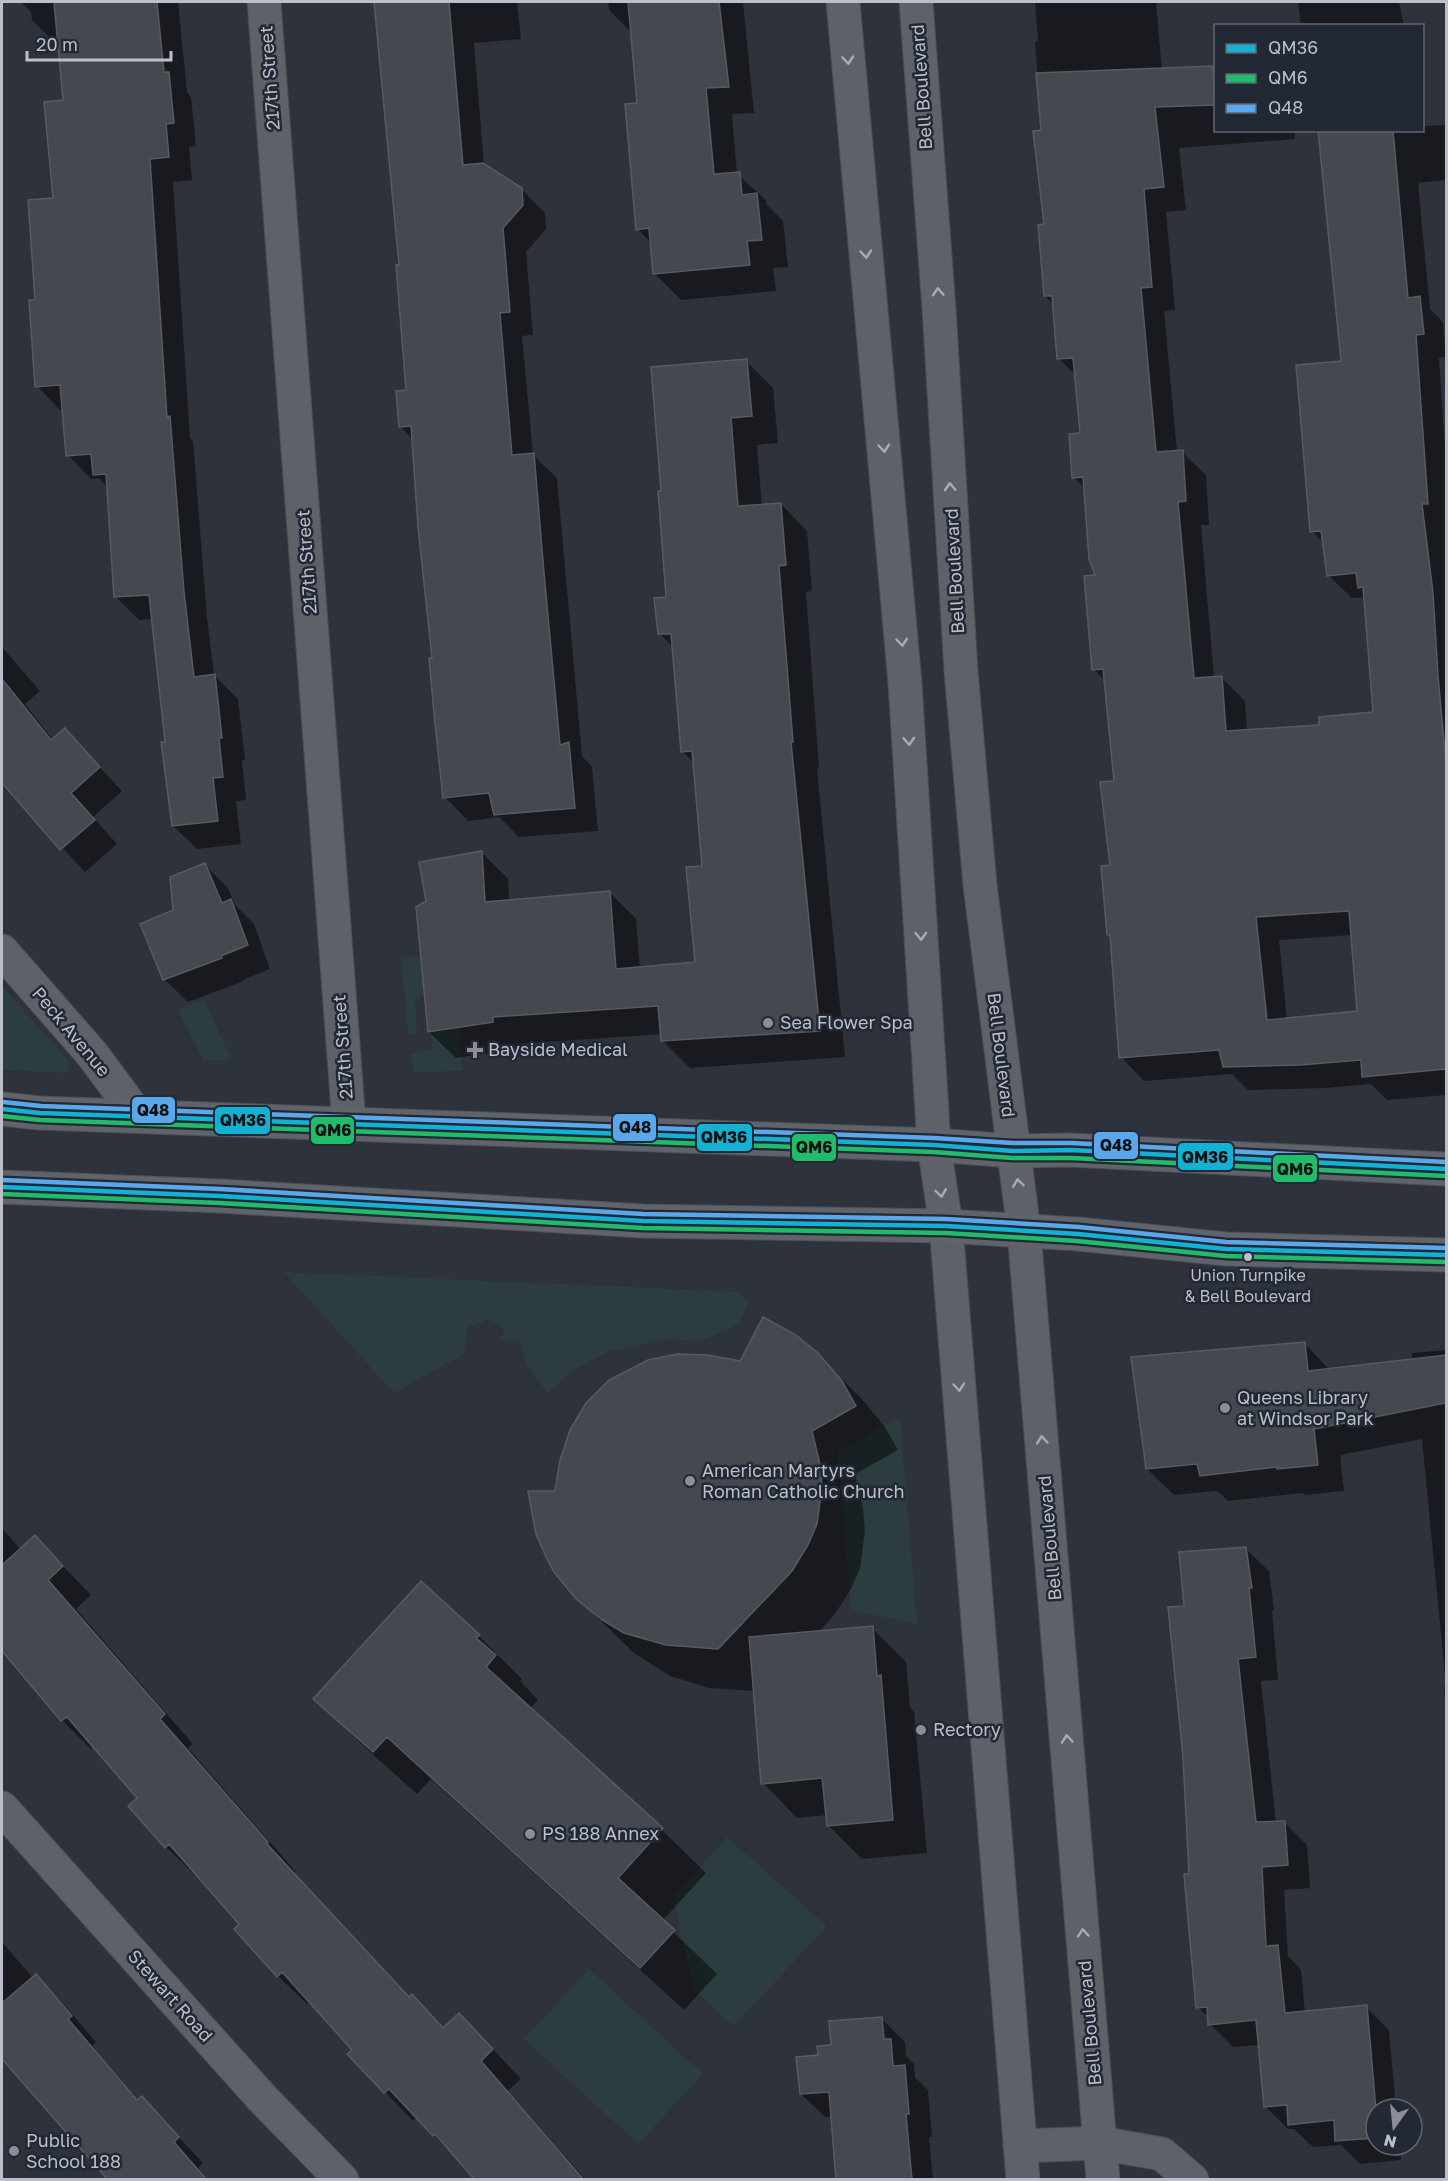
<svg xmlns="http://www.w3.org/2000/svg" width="1448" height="2181" font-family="'Golos Text',sans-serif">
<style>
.green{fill:#2c3d40}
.shadow{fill:#0007;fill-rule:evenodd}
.building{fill:#45494f;stroke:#575a62;stroke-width:1.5;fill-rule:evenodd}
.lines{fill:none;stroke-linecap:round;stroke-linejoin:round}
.minor-casing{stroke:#4a4d53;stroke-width:35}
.tertiary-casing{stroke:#4a4d53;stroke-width:35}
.primary-casing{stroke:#4c4f57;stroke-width:35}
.minor{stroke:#5e6168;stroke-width:33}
.tertiary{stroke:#5e6168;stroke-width:33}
.primary{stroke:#60646a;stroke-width:33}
.bus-1-casing{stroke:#222935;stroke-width:9}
.bus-2-casing{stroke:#222935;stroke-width:9}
.bus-3-casing{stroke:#222935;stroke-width:9}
.bus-1{stroke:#13b2d5;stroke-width:4.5}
.bus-2{stroke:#20bc6c;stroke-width:4.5}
.bus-3{stroke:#5aa8eb;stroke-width:4.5}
.oneway{stroke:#a8acb6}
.poi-dot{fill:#898e98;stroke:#222935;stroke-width:2}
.bus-dot{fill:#babfca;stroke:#222935;stroke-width:2}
.labels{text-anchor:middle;stroke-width:5;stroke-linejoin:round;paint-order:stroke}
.bus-label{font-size:16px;fill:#babfca;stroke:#222935}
.street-label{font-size:18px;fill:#babfca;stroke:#222935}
.poi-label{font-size:18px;fill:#babfca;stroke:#222935;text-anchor:start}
.line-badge{stroke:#222935;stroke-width:2}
.pale-badge-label{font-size:16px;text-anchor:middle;font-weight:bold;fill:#111}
</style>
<rect width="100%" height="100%" fill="#2e323a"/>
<path class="green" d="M421,956l3,38 -9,3 2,37h-9l-7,-76z
M2,986l66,74 1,8 -4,5 -63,-3z
M204,1000l28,60h-29l-25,-50z
M459,1029l4,42 -49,1 -4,-18 22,-4 -1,-18z
M284,1272l456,20 9,11 -12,22 -36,16 -34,-2 -60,13 -38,21 -21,21 -22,-31 -5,-22 -22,-1 6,-10 -16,-11 -21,8 -4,27 -70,39z
M900,1417l17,207 -66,-14 -13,-159z
M727,1837l100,89 -93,100 -38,-34 -15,-54 -7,-41z
M589,1969l114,105 -65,70 -114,-105z"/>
<path class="shadow" d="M21,2h157l9,90 4,5 5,49 -7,1 3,33 -19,2 17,256 3,3 14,176 7,58 24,24 7,61h-3l4,40 -10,1 5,43 -44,5 -24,-23 -6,-83 -14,-124 -14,1 -23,-23 -8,-109 -9,-10 -8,1 -23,-24 -5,-46 -3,1 -23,-24 -1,-85 19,-101 9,-99 -5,-58h-4l-23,-23 -1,-8z
M376,2h141l4,37 -47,4 10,123 37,23 24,24 1,16 -20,23 7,83 -11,1 11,119 24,23 25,278 10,11 6,64 -79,6 -20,-20 -31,4 -23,-24 -32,-357 -12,-13 7,-36 -8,-125z
M608,2h135l11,111 -22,1 5,60 29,26v4l17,17 5,46 -15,1 3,23 -95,9 -27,-27 -3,-30 -13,-14 1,-124 -7,-72 -23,-23z
M1035,2h121l6,68 54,-2v62h78l1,9 -116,9 7,62 -20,2 9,98 -11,1 13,141h5l24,23 3,50h-8l13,153 7,-1 24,24 2,30 74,-5 54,-13 -10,-116 -13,1 -24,-23 -4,-31 -12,-13 31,-169 -24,-232h103v-4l24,-1v55l-28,3 12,126 13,13 3,35 -7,1 7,106v63l-1,1 1,14v553l-59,5 -16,-16 -46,4 -77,2 -16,-16 -88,7 -23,-24 -9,-119 -3,-3 6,-153 -9,-100 -12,-13 3,-92 -12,-88 -11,-12 7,-42 -5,-59 -17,-18 -5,-53 -9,-9 -3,-165 -7,-89 3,-1zM1352,935l7,78 -72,6 -8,-79z
M1298,2h101l5,24h-103z
M746,361l27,27 5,55 -21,2 5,61 19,-2 26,27 5,60 -6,1 13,176 -2,1 28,288 -155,11 -27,-27 -1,-7 -143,10v5l-63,9 -27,-26 -1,-130 53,-50 27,27 1,22 100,-9 27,27 4,49 57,-4 7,-97 -10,-104 -12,-12 -8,-103 -14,-14 8,-36 -5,-106z
M2,647l38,44 -15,13 28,36 12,-10 57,61 -29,26 24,27 -32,28 -62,-66 8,-6 -29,-35z
M205,865l23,23 7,17 19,19 16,45 -27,11 1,1 -56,21 -24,-23 11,-68z
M1305,1344l25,26 82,-9v-8l34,-3v364l-2,-28h2l-24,-247 -82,16 4,36 -39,4 -2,-2 -75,8 -11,-10 -43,4 -27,-26z
M817,1354l44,44 24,29 13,23 -43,24 8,35 2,22 -5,37 -9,21 -16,25 -17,19 54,-5 34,34 4,45 4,4 13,142 -65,6 -34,-34 -1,-10 -30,3 -34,-35 -8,-92 -45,-3 -40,-12 -36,-23 -57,-55 -20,-106 183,-129z
M2,1528l19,22 14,-13 56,58 -15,14 117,135 -5,4 108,124 -2,1 116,125 2,-2 32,33 44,15 33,35 -13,12 78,89h-109l-60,-63 -4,4 -28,-29 -35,-38 4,-4 -44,-49 -3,3 -29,-28 -37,-51 -44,-52 -2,2 -29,-28 -27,-49 -45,-52 -3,3 -29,-29 -30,-47 -30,-33z
M1245,1548l24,23 5,39 -2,1 6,69 -17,1 15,142 8,-1 23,23 3,43 -26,2 4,66 13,14 4,43 61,-6 23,23 7,79h-20v36h24l1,15 -41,4 -19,-19 -28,2 -19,-18h-6l-23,-23 -5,-61 -27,2 -23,-23 -1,-6 -11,-11 -7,-131 -6,-268z
M479,1636l43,43 -2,2 18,19 -8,9 132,121 44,43 -44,48 55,53 -33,36 -253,-231 -14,15 -58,-52 -43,-43z
M2,1942l31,36 2,-2 26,25 35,41 -4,4 47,55 3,-3 61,65 -5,5 10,12h-99l-57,-64 -50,-59z
M881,2018l24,24 1,14 8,8 1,13 13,13 4,47h-3l4,43h-95l-6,-63h-7l-24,-23 18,-37 14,-11z"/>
<path class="building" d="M54,2h103l7,70h5l5,51 -8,1 3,33 -19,2 17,258 3,-1 14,176 10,85 21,-3 7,64h-3l4,39 -10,1 5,43 -46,5 -11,-84h4l-16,-147 -35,2 -8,-123 -13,1 -2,-21 -25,2 -6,-71 -25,2 -6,-87h6l-7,-100 25,-2 -9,-96 19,-2z
M374,2h75l14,163 20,-2 39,25 1,17 -20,23 7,84 -10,1 12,142 22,-2 10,120 16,172 9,-3 6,66 -81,7 -5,-22 -46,5 -8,-74 -6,-66h3l-14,-131 -7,-101 -12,1 -3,-36 10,-1 -10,-125h3z
M628,2h91l10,85 -23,1 8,86 26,-2 2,23 15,-2 5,47 -15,1 3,24 -97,9 -4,-46 -13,2 -11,-126 12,-1z
M1213,66l2,39 -60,2 9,80 -20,2 8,98 -11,1 15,164 27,-2 3,51 -8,1 16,176 28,-2 4,55 93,-6v-8l54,-5 -10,-125 -5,1 -2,-15 -29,3 -6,-45 -11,1 -14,-167 45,-4 -23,-231h75l15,168 12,-2 4,38 -8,1 12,169h-6l11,89 5,83 8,87v306l-84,8 -1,-17 -61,5 -77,2 -4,-17 -100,8 -9,-123h-3l-6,-69 9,-1 -10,-83 14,-1 -11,-112 -11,1 -8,-94 11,-1 -6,-16 -6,-82 -11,1 -3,-44 11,-1 -7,-75 -16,1 -5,-63h-8l-6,-71 6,-1 -11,-93 8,-1 -5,-57zM1349,911l8,100 -90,9 -11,-103z
M747,359l5,57 -21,2 7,88 43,-3 5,62 -7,1 14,176h-2l29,289 -159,10 -3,-35 -165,11v5l-65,10 -12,-125 10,-6 -7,-39 63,-11 3,51 125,-11 6,78 79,-7 -9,-95 16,-1 -10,-115 -11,1 -10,-118h-13l-4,-36 12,-1 -8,-106h3l-10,-124z
M2,679l49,61 14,-12 35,39 -29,26 24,27 -35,30 -58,-67z
M205,863l17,40 9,-4 17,46 -27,11 1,2 -59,22 -23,-56 33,-14 -3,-33z
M763,1317l33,18 22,18 24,28 14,25 -44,25 8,33 2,23 -5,37 -9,21 -16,26 -74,78 -52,-4 -42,-12 -22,-13 -26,-21 -22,-27 -8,-15 -10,-23 -8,-43h27l5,-31 10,-30 16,-27 23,-23 39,-20 29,-6 31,1 32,6z
M1305,1342l3,29 138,-16v48l-132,26 4,36 -41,4v-2l-77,9 -3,-12 -51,5 -15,-112z
M35,1535l28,31 -15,14 117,134 -5,5 108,123 -1,2 142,153 3,-3 31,34 16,-15 34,36 -12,12 103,119h-109l-40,-46 -2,2 -44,-47 -5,4 -37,-39 5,-4 -70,-78 -5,5 -43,-48 5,-5 -70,-80 -4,4 -37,-42 9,-8 -70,-81 -6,4 -59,-70v-86z
M1246,1547l6,41h-3l7,69 -18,2 18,163 29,-1 3,44 -26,2 4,79 12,-1 7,68 82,-8 9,105v28l-41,3 -1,-21 -46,5 -1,-20 -23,2 -8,-87 -48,5 -1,-18 -11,1 -12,-134h5l-6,-117 -15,-150 16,-1 -5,-54z
M421,1581l59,54 -4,3 20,17 -10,12 177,161 -45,50 57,52 -35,38 -253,-231 -14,15 -60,-53z
M873,1626l4,50 4,-1 12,145 -66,6 -5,-48 -61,6 -12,-147z
M36,1974l36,42 -4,3 69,81 5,-4 37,41 -5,5 33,38h-99l-106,-121v-56z
M882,2017l2,22h7l2,27 12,-1 4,49h-3l6,66h-76l-7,-88 -29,2 -4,-37 22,-2 -1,-9 14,-1 -2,-24z"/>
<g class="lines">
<defs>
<path id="minor" d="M264,2l85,1121
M2,951l90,103 46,62
M2,1808l260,290 80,82
M1020,2146l80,-3 62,11 30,26"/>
<path id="tertiary" d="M843,2l62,681 26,413 3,49 12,81 77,954
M916,2l23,307 22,362 19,214 44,346 79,949"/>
<path id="primary" d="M2,1109l38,4 894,32 79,6 58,-1 375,19
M2,1187l218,9 423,25 303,5 132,8 148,15 220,6"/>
</defs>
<use href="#minor" class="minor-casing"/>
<use href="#tertiary" class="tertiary-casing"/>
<use href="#primary" class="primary-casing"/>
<use href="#minor" class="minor"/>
<use href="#tertiary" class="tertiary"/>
<use href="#primary" class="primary"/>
<defs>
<path id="bus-1" d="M2,1109l38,4 894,32 79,6 58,-1 375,19
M2,1187l218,9 423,25 303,5 132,8 148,15 220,6"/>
<path id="bus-2" d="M2,1116l38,4 894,32 78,6h59l375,18
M2,1194l218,9 423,25 303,5 131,8 149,15 220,6"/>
<path id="bus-3" d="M3,1102l38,4 893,32 79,5h58l375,19
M2,1180l218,9 423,25 303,5 133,8 147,15 220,6"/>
</defs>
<use href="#bus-1" class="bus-1-casing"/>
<use href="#bus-2" class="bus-2-casing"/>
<use href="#bus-3" class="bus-3-casing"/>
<use href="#bus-1" class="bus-1"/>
<use href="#bus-2" class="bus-2"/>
<use href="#bus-3" class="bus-3"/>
</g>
<defs><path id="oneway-chevron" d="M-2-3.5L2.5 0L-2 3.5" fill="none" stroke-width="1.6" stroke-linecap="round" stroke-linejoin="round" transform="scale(1.5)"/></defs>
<g class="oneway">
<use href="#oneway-chevron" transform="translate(848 60) rotate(85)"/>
<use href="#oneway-chevron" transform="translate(866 254) rotate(85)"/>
<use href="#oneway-chevron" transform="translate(938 292) rotate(-94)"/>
<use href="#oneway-chevron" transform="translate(884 448) rotate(85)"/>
<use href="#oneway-chevron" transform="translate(950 487) rotate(-93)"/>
<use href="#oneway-chevron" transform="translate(902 642) rotate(85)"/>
<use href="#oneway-chevron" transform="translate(909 741) rotate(87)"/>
<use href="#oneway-chevron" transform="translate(921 936) rotate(87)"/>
<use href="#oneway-chevron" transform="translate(1018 1183) rotate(-98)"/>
<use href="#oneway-chevron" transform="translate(941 1193) rotate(82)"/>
<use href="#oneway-chevron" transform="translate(959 1387) rotate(85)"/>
<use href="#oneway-chevron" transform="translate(1042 1440) rotate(-95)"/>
<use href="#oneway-chevron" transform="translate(1067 1739) rotate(-95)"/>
<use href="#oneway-chevron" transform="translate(1083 1933) rotate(-95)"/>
</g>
<g class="poi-dot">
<circle cx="768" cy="1023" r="6"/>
<path d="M472 1041h6v6h6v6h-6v6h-6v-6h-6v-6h6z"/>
<circle cx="1225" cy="1408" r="6"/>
<circle cx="690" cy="1481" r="6"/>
<circle cx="921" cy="1730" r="6"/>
<circle cx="530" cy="1834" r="6"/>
<circle cx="14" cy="2151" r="6"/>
</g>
<circle class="bus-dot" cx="1248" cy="1257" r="5"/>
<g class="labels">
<g class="bus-label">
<text x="1248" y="1281">Union Turnpike<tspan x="1248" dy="21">&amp; Bell Boulevard</tspan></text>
</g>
<g class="street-label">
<text transform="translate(270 78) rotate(-94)" y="6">217th Street</text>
<text transform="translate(922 87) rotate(-94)" y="6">Bell Boulevard</text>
<text transform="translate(307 562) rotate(-94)" y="6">217th Street</text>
<text transform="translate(955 571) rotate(-93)" y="6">Bell Boulevard</text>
<text transform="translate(71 1032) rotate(50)" y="6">Peck Avenue</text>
<text transform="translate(343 1047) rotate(-94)" y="6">217th Street</text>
<text transform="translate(1001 1055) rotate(83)" y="6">Bell Boulevard</text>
<text transform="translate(1050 1538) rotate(-95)" y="6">Bell Boulevard</text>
<text transform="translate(170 1996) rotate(48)" y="6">Stewart Road</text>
<text transform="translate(1090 2023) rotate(-95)" y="6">Bell Boulevard</text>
</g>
<g class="poi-label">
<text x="780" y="1029">Sea Flower Spa</text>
<text x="488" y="1056">Bayside Medical</text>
<text x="1237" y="1404">Queens Library<tspan x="1237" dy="21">at Windsor Park</tspan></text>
<text x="702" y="1477">American Martyrs<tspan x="702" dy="21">Roman Catholic Church</tspan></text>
<text x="933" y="1736">Rectory</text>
<text x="542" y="1840">PS 188 Annex</text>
<text x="26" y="2147">Public<tspan x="26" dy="21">School 188</tspan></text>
</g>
</g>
<g class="line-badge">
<rect x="131" y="1096" width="45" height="28" rx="6" fill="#5aa8eb"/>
<rect x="214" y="1106" width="57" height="29" rx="6" fill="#13b2d5"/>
<rect x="612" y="1113" width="45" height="29" rx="6" fill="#5aa8eb"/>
<rect x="310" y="1116" width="45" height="29" rx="6" fill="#20bc6c"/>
<rect x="696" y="1123" width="57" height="29" rx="6" fill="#13b2d5"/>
<rect x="1093" y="1131" width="46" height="29" rx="6" fill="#5aa8eb"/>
<rect x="791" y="1133" width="46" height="29" rx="6" fill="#20bc6c"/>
<rect x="1177" y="1142" width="57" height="29" rx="6" fill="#13b2d5"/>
<rect x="1272" y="1154" width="46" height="29" rx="6" fill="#20bc6c"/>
</g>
<g class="pale-badge-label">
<text x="153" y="1116">Q48</text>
<text x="243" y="1126">QM36</text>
<text x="635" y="1133">Q48</text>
<text x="333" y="1136">QM6</text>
<text x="724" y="1143">QM36</text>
<text x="1116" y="1151">Q48</text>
<text x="814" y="1153">QM6</text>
<text x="1205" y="1163">QM36</text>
<text x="1295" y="1175">QM6</text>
</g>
<rect width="1448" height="2181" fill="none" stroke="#babfca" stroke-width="6"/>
<rect x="1214" y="24" width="210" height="108" fill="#222935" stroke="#5f6571" stroke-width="1.5"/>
<rect x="1226" y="44" width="30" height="9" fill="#13b2d5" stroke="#5f6571" stroke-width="1.5"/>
<text x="1268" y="54" font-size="18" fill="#babfca">QM36</text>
<rect x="1226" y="74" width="30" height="9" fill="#20bc6c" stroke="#5f6571" stroke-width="1.5"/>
<text x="1268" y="84" font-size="18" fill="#babfca">QM6</text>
<rect x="1226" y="104" width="30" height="9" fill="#5aa8eb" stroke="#5f6571" stroke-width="1.5"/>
<text x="1268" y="114" font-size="18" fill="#babfca">Q48</text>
<g transform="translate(1394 2127) rotate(195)"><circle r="28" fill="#222935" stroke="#5f6571" stroke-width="1.5"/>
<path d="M0-4.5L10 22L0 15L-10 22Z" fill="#898e98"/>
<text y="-9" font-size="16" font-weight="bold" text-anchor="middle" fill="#babfca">N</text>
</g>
<path d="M27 51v9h144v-9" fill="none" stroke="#babfca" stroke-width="3"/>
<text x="36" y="51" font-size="18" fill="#babfca" stroke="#222935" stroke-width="4.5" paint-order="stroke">20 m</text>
</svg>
